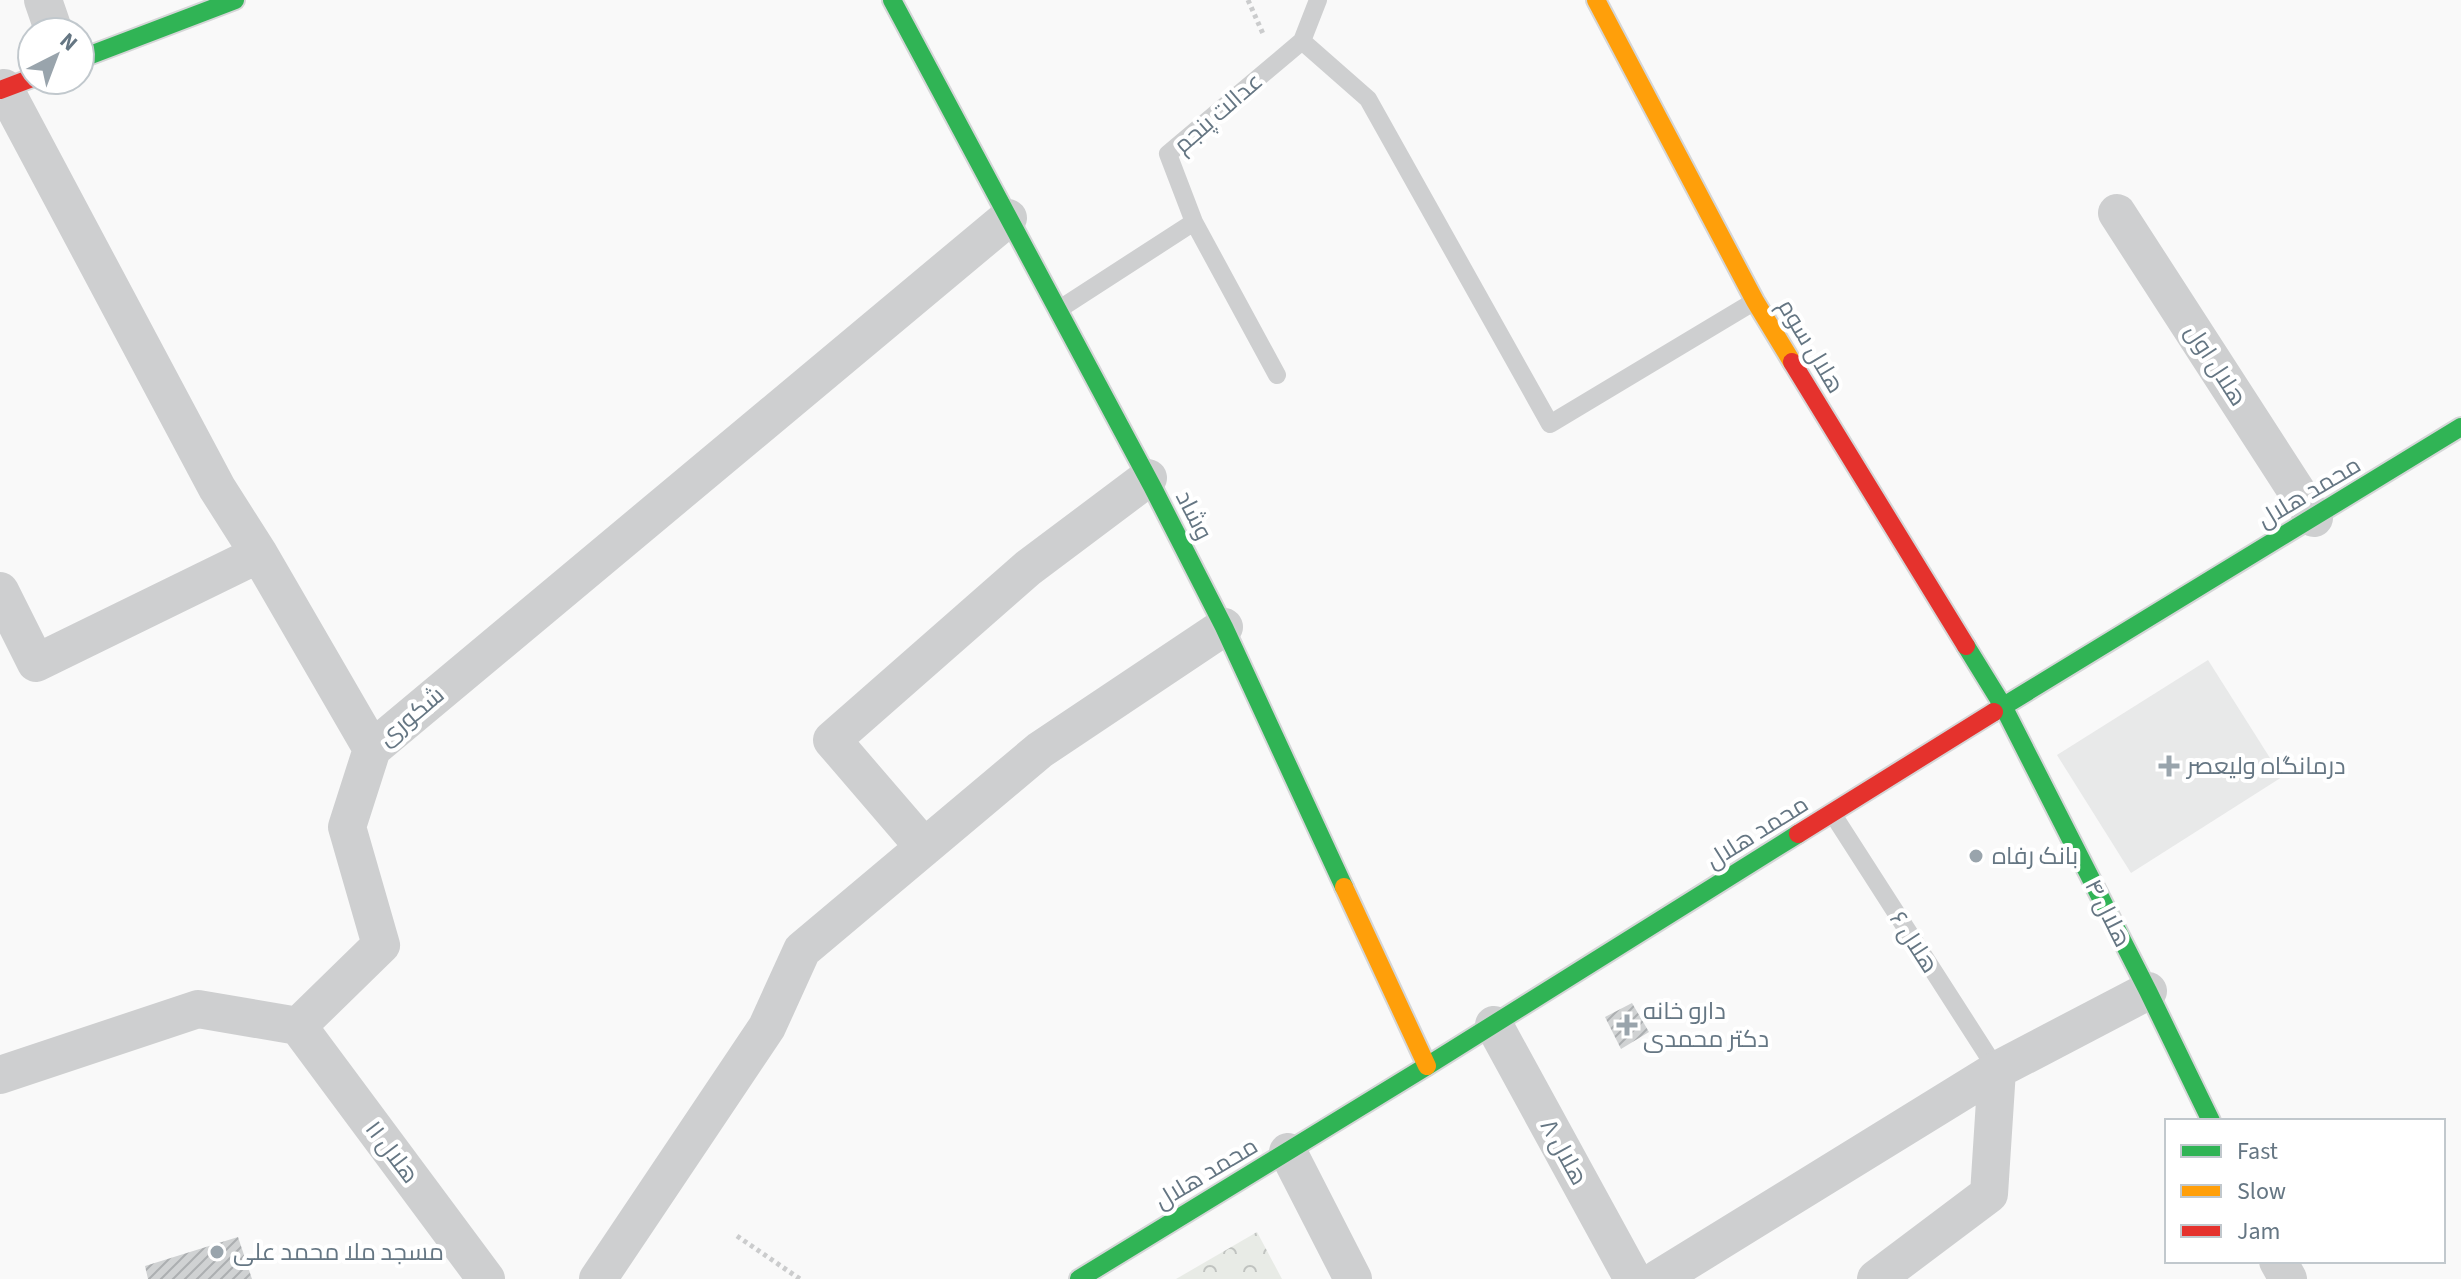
<svg xmlns="http://www.w3.org/2000/svg" width="2461" height="1279" font-family="'Source Sans 3',Cairo,sans-serif">
<style>
.built{fill:#e8e9e9}
.forest{fill:url(#forest-crowns)}
.building{fill:url(#building-hatch)}
.lines{fill:none;stroke-linecap:round;stroke-linejoin:round}
.fast-casing{stroke:#d5d6d7;stroke-width:22}
.slow-casing{stroke:#d5d6d7;stroke-width:22}
.jam-casing{stroke:#d5d6d7;stroke-width:22}
.path{stroke:#cbcccd;stroke-width:5;stroke-dasharray:4 4;stroke-linecap:butt}
.lane{stroke:#cecfd0;stroke-width:18}
.street{stroke:#cecfd0;stroke-width:38}
.fast{stroke:#30b455;stroke-width:18}
.slow{stroke:#ff9f0a;stroke-width:18}
.jam{stroke:#e5322d;stroke-width:18}
.poi-dot{fill:#99a4ac;stroke:#fff;stroke-width:3}
.labels{text-anchor:middle;stroke-width:8;stroke-linejoin:round;paint-order:stroke}
.street-label{font-size:24px;fill:#657683;stroke:#fff}
.poi-label{font-size:24px;fill:#657683;stroke:#fff;text-anchor:start}
</style>
<defs>
<pattern id="forest-crowns" width="20" height="18" patternUnits="userSpaceOnUse" patternTransform="scale(2)"><rect width="20" height="18" fill="#e8ebe6"/><path d="M2 6a3 3 0 1 1 6 0M12 15a3 3 0 1 1 6 0" fill="none" stroke="#c0c3c0"/></pattern>
<pattern id="building-hatch" width="6" height="6" patternUnits="userSpaceOnUse" patternTransform="scale(2)"><rect width="6" height="6" fill="#d0d2d3"/><path d="M-1 1l2-2M0 6l6-6M5 7l2-2" fill="none" stroke="#acafb1"/></pattern>
</defs>
<rect width="100%" height="100%" fill="#f9f9f9"/>
<path class="built" d="M2208,660l74,117 -151,96 -74,-118z"/>
<path class="forest" d="M1257,1232l25,47h-106z"/>
<path class="building" d="M1632,1003l17,29 -28,17 -16,-32z
M238,1237l14,42h-104l-3,-13z"/>
<g class="lines">
<defs>
<path id="fast" d="M892,0l260,486 72,141 120,260
M80,59l155,-59
M1966,646l37,60 145,285 63,130
M1994,712l467,-285
M1079,1279l348,-213 371,-232"/>
<path id="slow" d="M1596,0l159,301 37,61
M1344,887l83,179"/>
<path id="jam" d="M0,90l32,-12
M1792,362l174,284
M1798,834l196,-122"/>
</defs>
<use href="#fast" class="fast-casing"/>
<use href="#slow" class="slow-casing"/>
<use href="#jam" class="jam-casing"/>
<path class="path" d="M1248,0l16,36
M737,1236l63,43"/>
<path class="lane" d="M1302,41l66,58 182,325 205,-123
M1194,222l83,153
M1058,310l136,-88 -26,-68 134,-113 16,-41
M1832,813l165,257"/>
<path class="street" d="M43,0l11,32
M4,88l213,400 42,66 113,195
M2117,213l197,305
M0,591l36,72 223,-109
M924,847l-92,-107 196,-172 120,-90
M1494,1025l139,254
M298,1026l83,-81 -34,-118 25,-78 636,-531
M298,1026l188,253
M0,1075l198,-66 100,17
M1288,1152l65,127
M2278,1261l10,18
M598,1279l169,-252 35,-77 238,-200 184,-123
M1658,1279l339,-209 151,-79
M1876,1279l113,-85 8,-124"/>
<use href="#fast" class="fast"/>
<use href="#slow" class="slow"/>
<use href="#jam" class="jam"/>
</g>
<g class="poi-dot">
<path d="M2165 754h8v8h8v8h-8v8h-8v-8h-8v-8h8z"/>
<circle cx="1976" cy="856" r="8"/>
<path d="M1623 1013h8v8h8v8h-8v8h-8v-8h-8v-8h8z"/>
<circle cx="217" cy="1252" r="8"/>
</g>
<g class="labels">
<g class="street-label">
<text transform="translate(1218 113) rotate(-41)" y="8">عدالت پنجم</text>
<text transform="translate(1811 346) rotate(59)" y="8">هلال سوم</text>
<text transform="translate(2216 365) rotate(57)" y="8">هلال اول</text>
<text transform="translate(2309 492) rotate(-31)" y="8">محمد هلال</text>
<text transform="translate(1194 515) rotate(63)" y="8">وشاد</text>
<text transform="translate(411 716) rotate(-40)" y="8">شکوری</text>
<text transform="translate(1757 832) rotate(-32)" y="8">محمد هلال</text>
<text transform="translate(2108 913) rotate(63)" y="8">هلال ۴</text>
<text transform="translate(1914 942) rotate(57)" y="8">هلال ۶</text>
<text transform="translate(392 1152) rotate(53)" y="8">هلال ۱۱</text>
<text transform="translate(1564 1152) rotate(61)" y="8">هلال ۸</text>
<text transform="translate(1206 1173) rotate(-31)" y="8">محمد هلال</text>
</g>
<g class="poi-label">
<text x="2187" y="774">درمانگاه ولیعصر</text>
<text x="1992" y="864">بانک رفاه</text>
<text x="1643" y="1019">دارو خانه<tspan x="1643" dy="28">دکتر محمدی</tspan></text>
<text x="233" y="1260">مسجد ملا محمد علی</text>
</g>
</g>
<rect x="2165" y="1119" width="280" height="144" fill="#ffffff" stroke="#c1c8cd" stroke-width="2"/>
<rect x="2181" y="1145" width="40" height="12" fill="#30b455" stroke="#c1c8cd" stroke-width="2"/>
<text x="2237" y="1159" font-size="24" fill="#657683">Fast</text>
<rect x="2181" y="1185" width="40" height="12" fill="#ff9f0a" stroke="#c1c8cd" stroke-width="2"/>
<text x="2237" y="1199" font-size="24" fill="#657683">Slow</text>
<rect x="2181" y="1225" width="40" height="12" fill="#e5322d" stroke="#c1c8cd" stroke-width="2"/>
<text x="2237" y="1239" font-size="24" fill="#657683">Jam</text>
<g transform="translate(56 56) rotate(42)"><circle r="38" fill="#ffffff" stroke="#c1c8cd" stroke-width="2"/>
<path d="M0-6L14 30L0 20L-14 30Z" fill="#99a4ac"/>
<text y="-12" font-size="22" font-weight="bold" text-anchor="middle" fill="#657683">N</text>
</g>
</svg>
